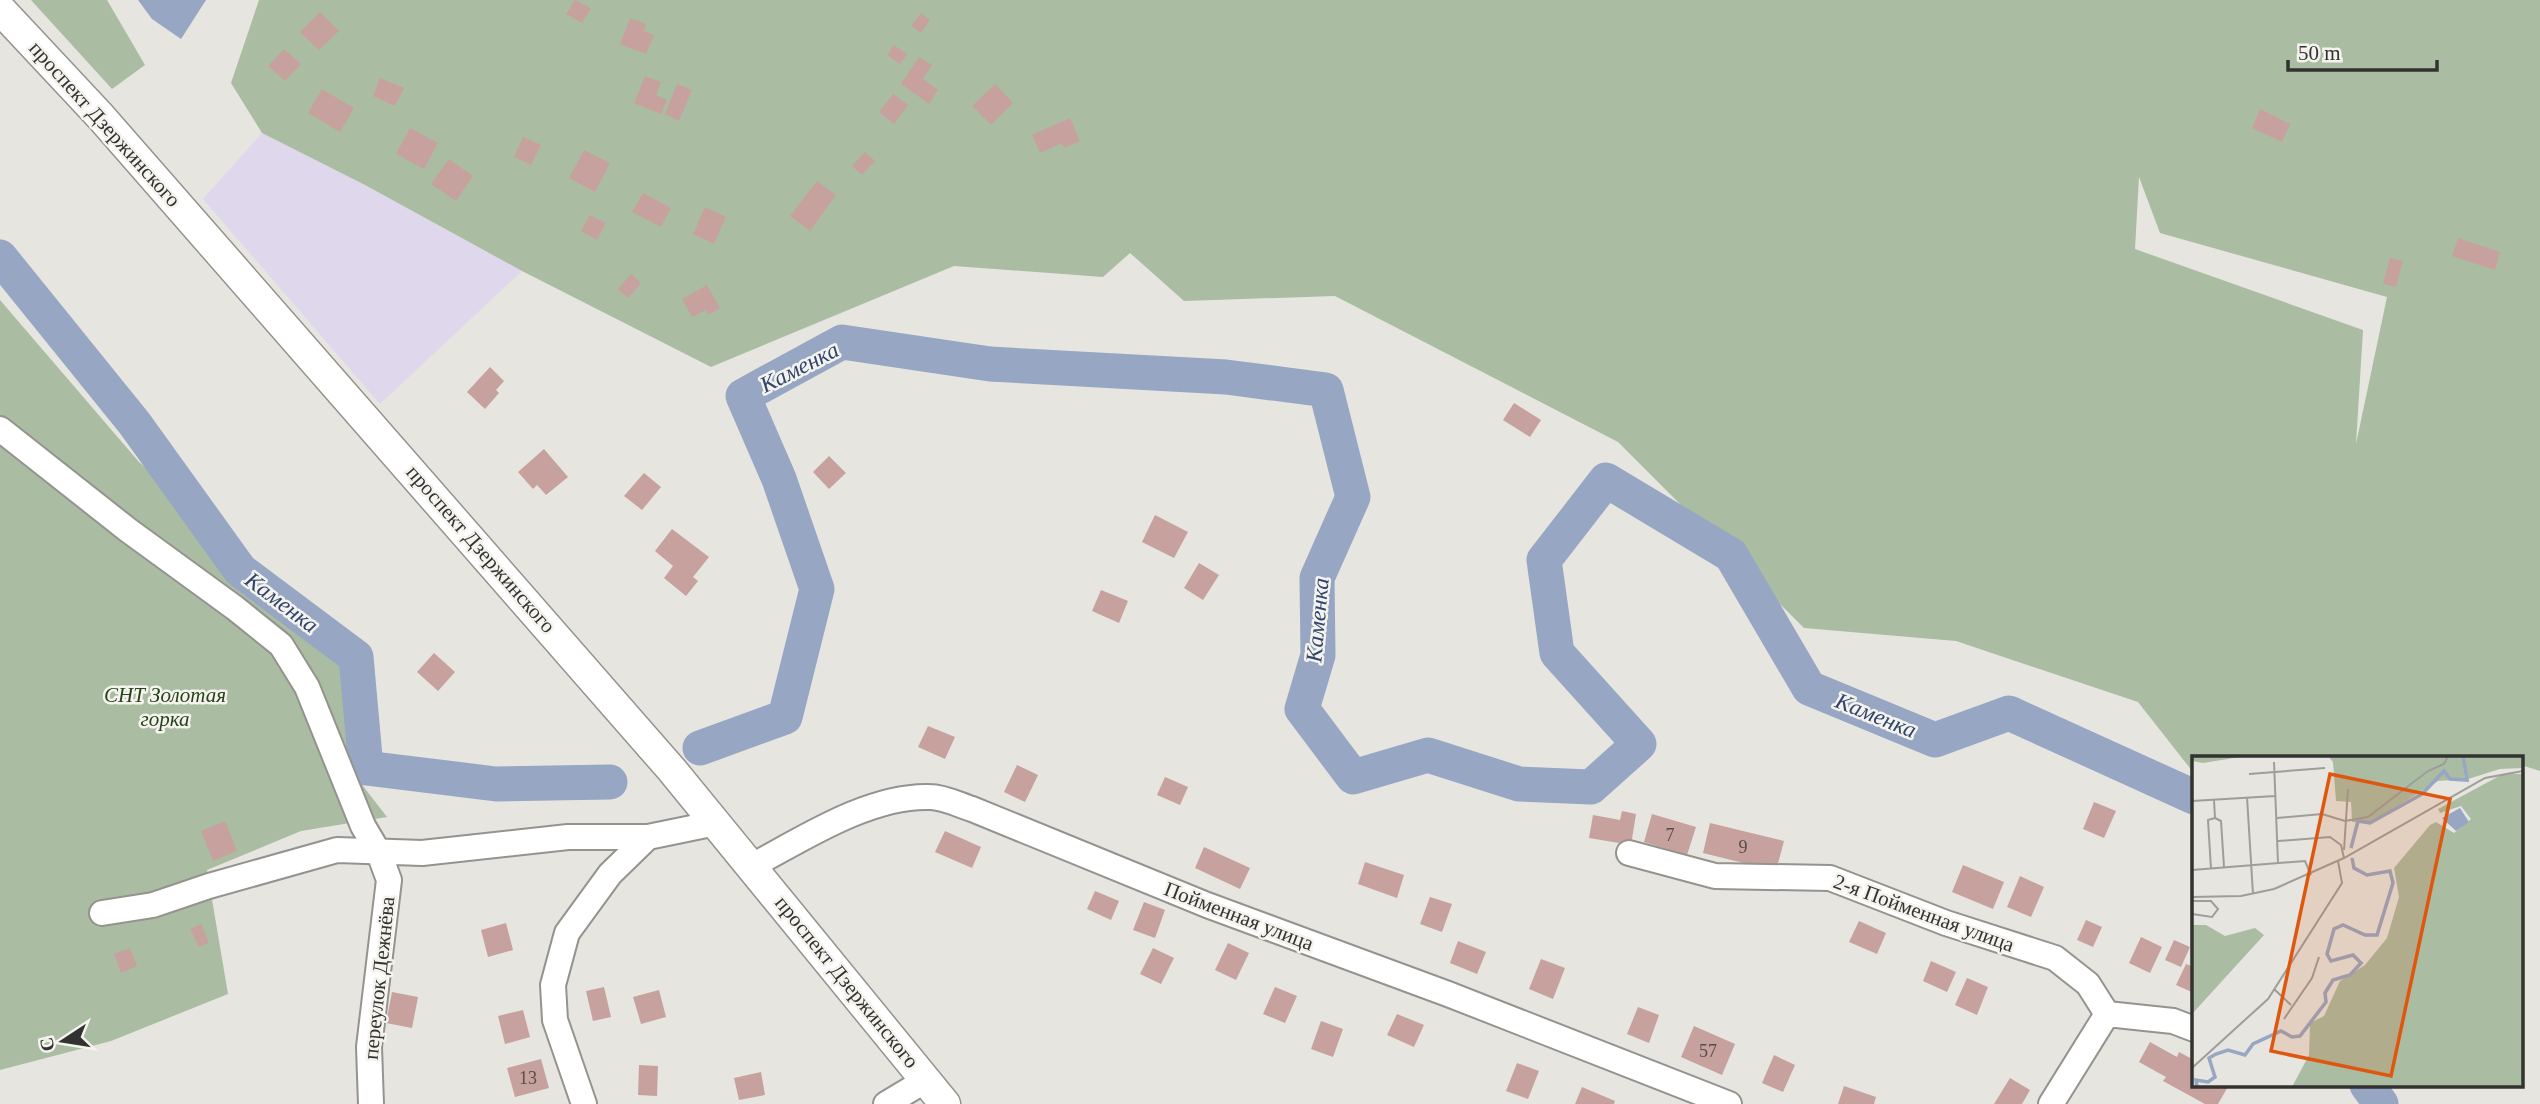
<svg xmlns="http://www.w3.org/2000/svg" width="2540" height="1104" font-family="'Times New Roman',serif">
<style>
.industrial{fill:#dfd7ec}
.green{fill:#aabda3;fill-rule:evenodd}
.water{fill:#97a6c3}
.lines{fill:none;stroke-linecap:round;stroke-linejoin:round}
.river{stroke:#97a6c3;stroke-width:35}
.building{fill:#c7a19d}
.minor-casing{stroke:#94938e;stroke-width:28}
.tertiary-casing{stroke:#94938e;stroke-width:33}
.minor{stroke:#fff;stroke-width:24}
.tertiary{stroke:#fff;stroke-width:30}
.labels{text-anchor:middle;stroke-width:5;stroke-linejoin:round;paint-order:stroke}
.number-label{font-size:18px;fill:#574e4b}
.street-label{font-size:21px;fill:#323230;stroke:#f4f3ed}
.park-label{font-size:21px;font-style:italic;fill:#26431a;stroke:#f4f3ed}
.water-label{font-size:23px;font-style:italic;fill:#30446e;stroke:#f4f3ed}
.inset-river{fill:none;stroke:#97a6c3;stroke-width:3.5}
.inset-road{fill:none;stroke:#9e9d9a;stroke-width:2}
.view{fill:#df570e;fill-opacity:0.15;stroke:#df570e;stroke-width:3.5}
.inset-edge{fill:none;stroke:#323230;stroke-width:3.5}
</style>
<rect width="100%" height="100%" fill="#e6e5e0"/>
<path class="industrial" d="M262,133l103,52 157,86 -142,133 -177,-205z"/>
<path class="green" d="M31,0h76l38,65 -33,24z
M259,0h2281v771l-19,-6v-7h-327l-1,14 -55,-70 -182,-61 -152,-13 -186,-186 -283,-146 -151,5 -54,-48 -27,24 -149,-11 -243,101 -189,-96 -157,-86 -103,-52 -31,-50zM2139,177l21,56 227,64 -31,147 7,-114 -228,-81z
M0,300l139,162 222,198 2,126 24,31 -86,14 -94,39 21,124 -117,47 -111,29z"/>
<path class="water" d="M138,0h68l-25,39 -29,-20z"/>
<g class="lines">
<path class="river" d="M0,257l135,167 105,146 116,87 10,111 130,16 114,-2
M700,748l85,-31 32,-128 -38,-110 -36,-83 99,-54 148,22 236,13 100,13 27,107 -36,81 1,77 -16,54 51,68 75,-22 91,29 72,3 48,-43 -82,-91 -13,-93 62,-80 125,75 78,133 126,52 74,-27 185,84
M2367,1085l14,19"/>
</g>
<path class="building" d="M575,0l16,8 -9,15 -16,-9z
M320,12l19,19 -20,19 -19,-18z
M921,13l9,7 -9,13 -10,-7z
M630,18l16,6 -2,7 10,4 -8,19 -26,-10z
M894,45l13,9 -7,10 -13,-9z
M284,49l17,15 -16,17 -17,-15z
M919,57l13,8 -9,14 15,11 -9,14 -28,-20z
M645,76l16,6 -5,13 11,5 -6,14 -27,-11z
M380,78l24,10 -9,18 -22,-10z
M677,84l15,6 -13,31 -14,-7z
M995,84l18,19 -22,22 -19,-19z
M322,89l32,19 -14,24 -32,-19z
M893,94l15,11 -14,19 -15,-12z
M2260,109l30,15 -8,18 -30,-14z
M1070,118l10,23 -16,7 -2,-5 -22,10 -8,-18z
M410,128l28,15 -14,26 -28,-15z
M523,137l18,8 -10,20 -17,-8z
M584,150l26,13 -15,29 -26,-14z
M865,152l10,9 -13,14 -10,-9z
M449,159l24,17 -17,25 -25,-17z
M817,181l19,14 -26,36 -20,-15z
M643,193l28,15 -10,19 -29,-15z
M705,207l21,10 -12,27 -21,-10z
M590,215l16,8 -9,17 -16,-9z
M2458,238l42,14 -5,18 -43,-14z
M2390,258l13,3 -7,26 -13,-3z
M631,274l10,9 -13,15 -10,-9z
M707,285l13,23 -12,7 -2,-5 -14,7 -10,-18z
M490,367l14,14 -8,9 3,3 -14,16 -18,-17z
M1514,403l27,17 -11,17 -27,-17z
M544,449l24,28 -22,18 -9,-10 -4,4 -15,-17z
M829,456l17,17 -17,16 -16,-17z
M644,473l17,14 -19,23 -18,-14z
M1155,515l33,17 -14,26 -32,-16z
M672,529l37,28 -16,20 5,4 -12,15 -22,-18 9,-12 -18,-15z
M1199,563l20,12 -16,25 -19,-12z
M1101,590l27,11 -9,22 -27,-12z
M434,653l21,19 -17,19 -21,-19z
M928,726l27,11 -10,22 -27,-12z
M1017,765l21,10 -13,27 -21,-10z
M1165,777l23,10 -8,18 -23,-10z
M2094,802l22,9 -12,27 -21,-9z
M1622,811l14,3 -5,31 -42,-7 4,-23 27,5z
M1652,814l44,13 -9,28 -43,-13z
M225,821l12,30 -24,10 -12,-30z
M1710,823l74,18 -8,30 -73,-18z
M945,831l36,16 -9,21 -37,-16z
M1204,847l46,21 -10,21 -45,-21z
M1365,862l39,13 -7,23 -39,-14z
M1963,865l41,17 -11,27 -41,-17z
M2020,876l24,11 -13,30 -24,-10z
M1095,891l24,10 -8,19 -24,-11z
M1430,897l22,7 -10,28 -22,-8z
M1144,902l21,8 -10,28 -22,-8z
M2086,920l16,7 -9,20 -16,-7z
M1859,921l27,12 -9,21 -28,-12z
M506,923l7,27 -25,7 -7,-27z
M201,924l8,19 -10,4 -9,-18z
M2141,937l21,10 -12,26 -21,-10z
M2174,940l16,7 -9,20 -16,-7z
M1458,941l28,11 -9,22 -27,-11z
M1228,943l21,10 -13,27 -21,-10z
M130,948l7,18 -16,7 -7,-19z
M1153,948l21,10 -13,26 -21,-10z
M1541,959l24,9 -12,31 -24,-10z
M1931,961l25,11 -9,20 -24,-11z
M2186,964l8,3v26l-18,-8z
M1967,978l21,9 -11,28 -22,-10z
M604,987l7,30 -18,4 -7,-30z
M1275,987l22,9 -12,27 -22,-9z
M659,990l7,27 -25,7 -8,-27z
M392,992l26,5 -6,31 -26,-5z
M1638,1007l21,8 -10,28 -22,-9z
M523,1010l7,27 -25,7 -7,-28z
M1397,1014l27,11 -10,22 -27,-12z
M1321,1021l22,8 -10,28 -22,-8z
M1694,1026l41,18 -13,31 -41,-18z
M2150,1042l27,15 2,-5 15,8v25h35l-11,19h-13l-42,-23 3,-4 -27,-15z
M1774,1055l21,10 -12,27 -21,-9z
M541,1059l8,29 -34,9 -8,-29z
M1517,1063l22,8 -11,28 -22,-8z
M639,1065l19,1 -1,30 -19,-1z
M761,1072l4,23 -26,5 -5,-22z
M2010,1078l20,12 -8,14h-28z
M1844,1086l32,11 -2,7h-36z
M1582,1087l33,14 -1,3h-39z"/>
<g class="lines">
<defs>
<path id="minor" d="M0,429l128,101 107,78 46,37 26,42 56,139 16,27 10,27 -20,167 2,57
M1629,853l86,23 115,2 116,45 109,35 33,26 19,30 66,7 21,8
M752,866c52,-28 118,-71 178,-69 14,0 29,8 42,12l235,96 241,89 281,110
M102,913l51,-8 56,-19 128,-36 85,3 146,-16h80
M584,1104l-29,-84 -2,-35 14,-52 43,-59 38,-37 68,-14
M886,1104l40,-24
M2051,1104l56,-90"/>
<path id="tertiary" d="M0,9l101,108 571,653 273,334"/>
</defs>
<use href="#minor" class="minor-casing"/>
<use href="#tertiary" class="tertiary-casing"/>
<use href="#minor" class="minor"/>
<use href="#tertiary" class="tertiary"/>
</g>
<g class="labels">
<g class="number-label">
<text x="1670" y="841">7</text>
<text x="1743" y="853">9</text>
<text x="1708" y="1057">57</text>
<text x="528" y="1084">13</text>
</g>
<g class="street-label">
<text transform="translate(105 124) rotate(48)" y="7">проспект Дзержинского</text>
<text transform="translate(481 549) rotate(49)" y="7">проспект Дзержинского</text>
<text transform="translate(1924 913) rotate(20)" y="7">2-я Пойменная улица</text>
<text transform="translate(1239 916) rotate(21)" y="7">Пойменная улица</text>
<text transform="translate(379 978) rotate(-84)" y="7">переулок Дежнёва</text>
<text transform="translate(847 982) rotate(51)" y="7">проспект Дзержинского</text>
</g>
<g class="park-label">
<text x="165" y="702">СНТ Золотая<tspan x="165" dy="24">горка</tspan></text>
</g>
<g class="water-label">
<text transform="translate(799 367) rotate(-27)" y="8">Каменка</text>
<text transform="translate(282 602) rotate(37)" y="8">Каменка</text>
<text transform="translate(1317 620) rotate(-85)" y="8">Каменка</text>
<text transform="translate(1876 715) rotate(22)" y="8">Каменка</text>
</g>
</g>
<g transform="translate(2192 756)">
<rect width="331" height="331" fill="#e6e5e0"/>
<path d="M0,0h54l-43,7 -11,-2zM110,0h160l3,23 -27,2 -68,42 -18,-1 -1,-20 -15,-1 -3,-39 -5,-6zM272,0h59v12l-23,1 -32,10zM311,18h20v313h-231l17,-32 1,-32 14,-7 16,-35 25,-16 22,-27 12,-41 -5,-29 36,-43 6,-3 18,11 17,-14 -10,-13 -21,7 -2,-4zM0,169h14l19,11 30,-8 9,7 -72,79z" fill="#aabda3"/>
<path d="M268,52l9,14 -13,9 -14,-13z" fill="#97a6c3"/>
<path class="inset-river" d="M159,92l7,-27 12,2 52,-29 22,-23 6,8 17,1 -4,-24M5,331l-1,-7 12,2 7,-5 -6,-19 7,-4 12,-4 17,5 8,-11 28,-13 11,6 8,-1 26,-34 -1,-9 8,-13 17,-5 11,-12 -8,-8 -22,6 -4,-7 7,-25 9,-4 22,10h12l16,-52 -3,-12 -23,4 -13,-7 -2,-10"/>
<path class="inset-road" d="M82,6l4,101M57,18l76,-6M55,41l6,97M22,44l1,18 6,3 3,46M0,45l83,-5M85,62l45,-4 23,7 23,-4 60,-46 16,-7 4,-8M86,85l52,-4 11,8 3,13M152,94l4,-61M19,113l-3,-49 7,-2M0,114l113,-9 6,14M82,133l70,-31 141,-80 38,-7M0,141l49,-1 33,-7M0,145h19l7,8 -6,8 -20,-3M82,233l17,16M92,263l28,-41 7,-21M0,312l76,-69 74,-116 -4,-22"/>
<path class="view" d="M138,18l120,25 -59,277 -120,-25z"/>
<rect width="331" height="331" class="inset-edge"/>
</g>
<g transform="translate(63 1041) rotate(258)" stroke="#f4f3ed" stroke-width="5" paint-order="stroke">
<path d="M0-5L12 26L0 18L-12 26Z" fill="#323230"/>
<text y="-10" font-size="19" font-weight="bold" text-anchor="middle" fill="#323230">С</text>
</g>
<path d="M2288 60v10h149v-10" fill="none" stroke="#323230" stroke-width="3.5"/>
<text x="2298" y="60" font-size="21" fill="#323230" stroke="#f4f3ed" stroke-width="5" paint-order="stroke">50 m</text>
</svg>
